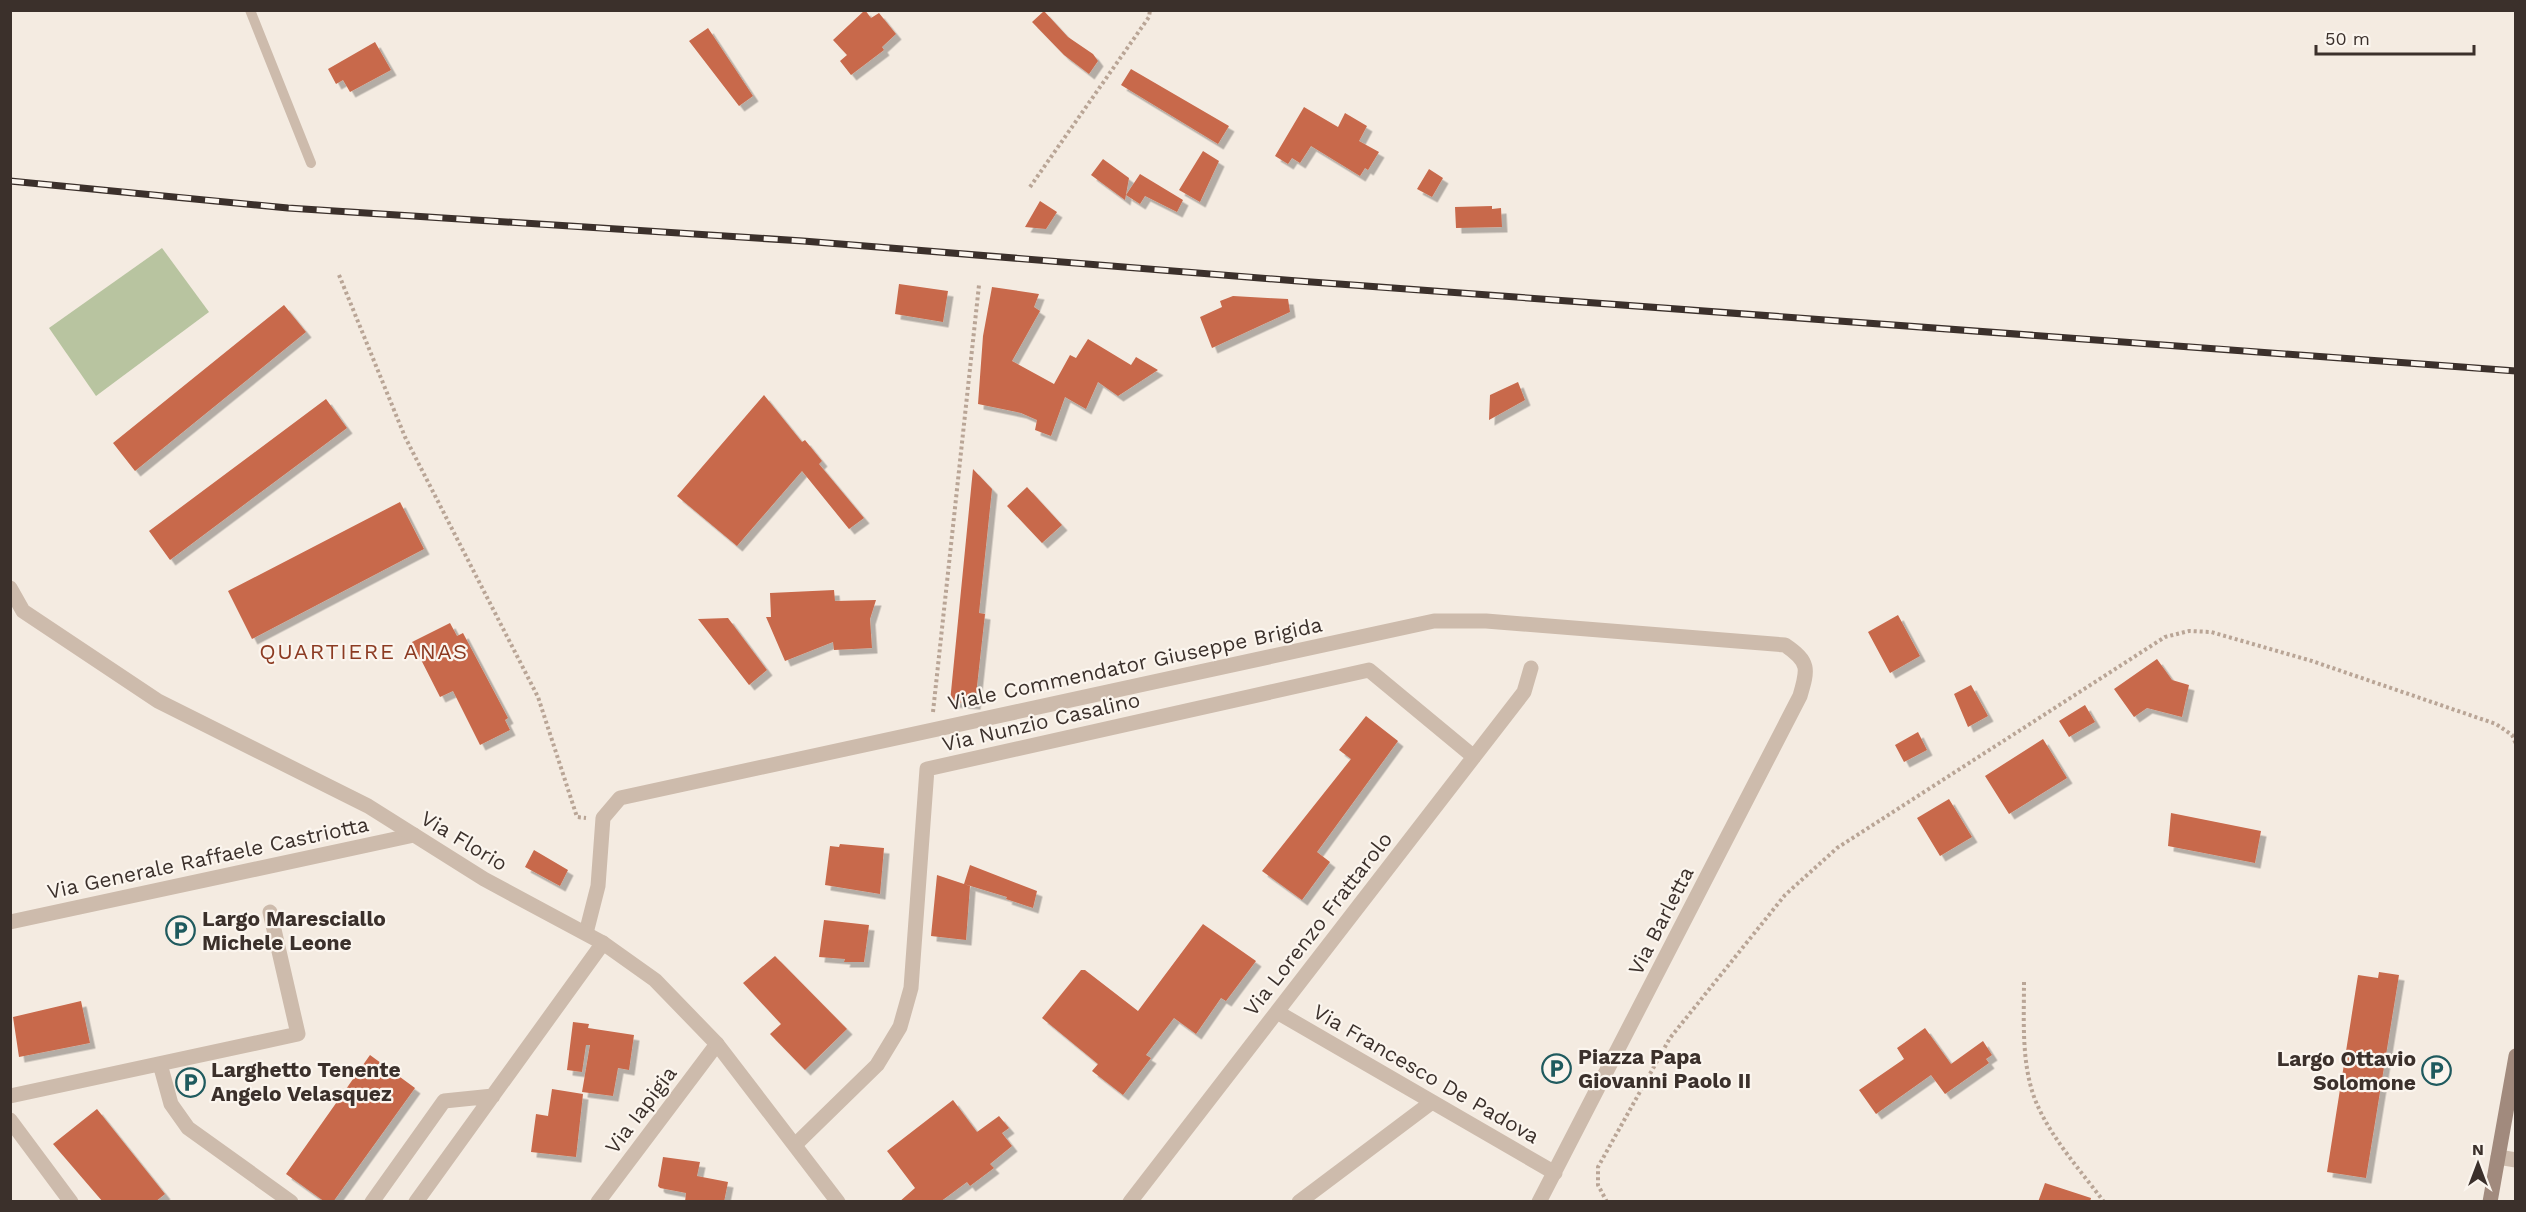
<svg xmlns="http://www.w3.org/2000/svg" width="2526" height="1212" font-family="'Work Sans',sans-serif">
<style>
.green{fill:#b8c4a0}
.building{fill:#c8694b;filter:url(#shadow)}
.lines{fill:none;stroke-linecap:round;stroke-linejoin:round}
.path{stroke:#b9a596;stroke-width:4;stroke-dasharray:3 3;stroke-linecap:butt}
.service{stroke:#cdbbac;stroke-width:10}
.minor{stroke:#cdbbac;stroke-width:15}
.tertiary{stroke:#cdbbac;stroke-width:15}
.secondary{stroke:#a18a7d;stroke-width:15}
.rail-casing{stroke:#3b302b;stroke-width:7}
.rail{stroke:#fbf5ee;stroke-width:4.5;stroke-dasharray:14;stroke-linecap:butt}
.labels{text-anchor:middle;stroke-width:4.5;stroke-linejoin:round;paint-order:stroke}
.street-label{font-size:21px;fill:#3b302b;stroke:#fbf5ee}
.poi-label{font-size:21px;font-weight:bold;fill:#3b302b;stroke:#fbf5ee;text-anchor:start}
.neighbourhood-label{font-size:22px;letter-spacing:1.5px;fill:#8c3b22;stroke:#fbf5ee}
</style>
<defs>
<filter id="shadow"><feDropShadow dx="5.5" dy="5.5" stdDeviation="0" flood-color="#0004"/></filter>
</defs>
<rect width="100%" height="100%" fill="#f4ebe1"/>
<path class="green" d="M162,248l47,64 -113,84 -47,-68z"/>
<path class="building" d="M865,10l6,8 8,-5 17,21 -14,13 2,3 -33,25 -11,-14 7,-6 -14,-15z
M1044,11l24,26 25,17 5,7 -9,13 -25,-19 -32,-33z
M708,28l45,68 -14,10 -50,-65z
M375,42l16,28 -41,22 -7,-12 -7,4 -8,-15z
M1131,69l98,57 -11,18 -97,-59z
M1304,107l34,20 7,-14 22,13 -8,15 20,11 -11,18 -3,-2 -5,8 -49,-30 -11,17 -8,-5 -4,6 -13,-8z
M1203,151l16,10 -19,41 -21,-12z
M1103,159l26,19 -4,22 -34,-25z
M1429,169l14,9 -11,19 -15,-8z
M1140,174l43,26 -6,12 -32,-16 -5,8 -14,-9z
M1040,201l17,11 -11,17 -21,-2z
M1492,206v3l9,-1 1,19 -46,1 -1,-21z
M899,284l49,7 -5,31 -48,-8z
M992,287l47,7 -5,13 6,4 -28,50 42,23 16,-29 6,3 12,-19 43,26 5,-8 22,13 -40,26 -20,-14 -12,27 -21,-12 -14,39 -16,-6 2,-10 -16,-7 -43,-9 5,-68z
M1233,296l55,3 2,13 -78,36 -12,-31 22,-10 -2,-6z
M284,305l22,27 -171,139 -22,-28z
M1518,382l7,18 -36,20 1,-25z
M764,395l38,47 3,-2 17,21 -3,3 45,54 -15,11 -47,-58 -65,75 -60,-50z
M326,399l21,29 -177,132 -21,-29z
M973,469l19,20 -13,124 6,1 -10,90 -25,-2z
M1027,487l35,38 -20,18 -35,-37z
M400,502l24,47 -172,90 -24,-48z
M834,590l1,11 41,-1 -6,19 2,29 -38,2 -1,-8 -48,19 -19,-44h5l-1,-24z
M1898,615l22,41 -30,17 -22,-41z
M728,618l39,52 -18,15 -51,-66z
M450,623l7,13 6,-3 45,85 -3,2 5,10 -30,15 -27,-54 -13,6 -28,-55z
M2157,659l15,21 17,5 -7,32 -35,-9 -13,9 -20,-28z
M1971,685l17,31 -20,11 -14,-33z
M2085,705l10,17 -26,15 -10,-16z
M1366,716l32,25 -81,111 13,10 -28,38 -40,-29 89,-112 -12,-9z
M1918,732l9,18 -23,12 -9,-17z
M2043,739l24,39 -58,36 -24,-38z
M1949,799l23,38 -32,19 -23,-38z
M2171,813l90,18 -6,32 -87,-17z
M840,844l44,4 -4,46 -55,-9 5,-39 9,1z
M534,850l34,20 -8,16 -35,-19z
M970,865l67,26 -4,17 -27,-9 1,-2 -43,-13z
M937,875l33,11 -4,54 -35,-4z
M824,920l45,5 -5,37h-20l1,-3 -26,-2z
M1203,924l53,37 -30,40 -5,-3 -25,36 -22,-16 -28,37 5,3 -28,37 -31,-24 6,-7 -56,-46 39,-48h4l53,41z
M775,956l72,73 -42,41 -35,-36 11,-10 -38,-41z
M2379,972l20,3 -33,203 -39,-6 31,-197 20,3z
M81,1001l9,42 -71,14 -6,-40z
M573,1022l16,2 -1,4 46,7 -5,35 -11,-2 -5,28 -31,-4 8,-47h-4l-4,27 -15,-2z
M1925,1028l26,36 32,-23 9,14 -6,4 3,4 -44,31 -14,-19 -55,39 -17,-24 45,-31 -7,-11z
M370,1055l45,33 -82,114h-8l-39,-28z
M552,1089l31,5 -7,63 -45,-5 5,-38 12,2z
M953,1100l24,32 22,-16 10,12 -7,5 10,13 -22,18 4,4 -24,18 -3,-4 -27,20h-41l16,-14 -28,-37z
M97,1109l68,85 -10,8h-52l-50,-58z
M663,1157l37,5 -3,14 31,6 -4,20h-39l1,-9 -26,-5 -2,-2z
M2045,1183l46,15 -1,4h-52z"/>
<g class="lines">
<path class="path" d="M1030,187l119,-170 1,-7
M339,275l66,162 133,260 39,120 9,1
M933,712l46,-427
M2024,982c0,39 -3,83 12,120 15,36 45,69 68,100
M1607,1202l-9,-17v-18l72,-129 115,-143 52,-47 328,-211 24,-6 22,1 101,29 184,63 16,11 4,9"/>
<path class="service" d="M250,10l61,153"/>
<path class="minor" d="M10,922l404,-87
M586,933l12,-47 5,-68 17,-20 814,-177h52l299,24c25,17 23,24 15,51l-261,506
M1277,1012l278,161
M160,1064l11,40 17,24 103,74
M10,1096l288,-62 -28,-122
M10,1120l61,82
M796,1144l81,-79 23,-38 11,-39 16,-219 442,-99 105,87
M2498,1157l18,3
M372,1202l72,-101 49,-5
M416,1202l187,-259
M598,1202l119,-158
M1130,1202l394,-510 7,-24
M1299,1202l133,-100"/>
<path class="tertiary" d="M10,588l13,23 135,90 210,105 116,73 119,64 52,37 62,64 121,158"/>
<path class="secondary" d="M2490,1202l26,-146"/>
<defs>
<path id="rail" d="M10,181l278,27 515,33 495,40 1218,90"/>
</defs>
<use href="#rail" class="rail-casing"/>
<use href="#rail" class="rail"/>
</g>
<defs>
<symbol id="parking-ring" viewBox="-11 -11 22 22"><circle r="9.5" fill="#fbf5ee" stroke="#1f5a5e" stroke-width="1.5"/><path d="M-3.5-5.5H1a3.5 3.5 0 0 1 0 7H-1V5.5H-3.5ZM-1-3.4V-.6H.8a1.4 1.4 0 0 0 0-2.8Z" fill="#1f5a5e"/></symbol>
</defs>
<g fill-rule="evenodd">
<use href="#parking-ring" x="164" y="914" width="33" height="33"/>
<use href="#parking-ring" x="1540" y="1052" width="33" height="33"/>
<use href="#parking-ring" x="2420" y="1054" width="33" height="33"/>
<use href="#parking-ring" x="174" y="1066" width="33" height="33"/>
</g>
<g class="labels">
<g class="street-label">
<text transform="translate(1135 664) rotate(-12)" y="7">Viale Commendator Giuseppe Brigida</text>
<text transform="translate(1041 722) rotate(-13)" y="7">Via Nunzio Casalino</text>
<text transform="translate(464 841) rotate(31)" y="7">Via Florio</text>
<text transform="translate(208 858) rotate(-12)" y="7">Via Generale Raffaele Castriotta</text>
<text transform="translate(1661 921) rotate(-63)" y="7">Via Barletta</text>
<text transform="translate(1318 924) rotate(-52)" y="7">Via Lorenzo Frattarolo</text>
<text transform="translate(1426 1074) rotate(30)" y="7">Via Francesco De Padova</text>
<text transform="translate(641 1110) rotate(-53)" y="7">Via Iapigia</text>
</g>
<g class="poi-label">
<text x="202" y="926">Largo Maresciallo<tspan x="202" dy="24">Michele Leone</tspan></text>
<text x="1578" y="1064">Piazza Papa<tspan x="1578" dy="24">Giovanni Paolo II</tspan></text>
<text x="2416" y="1066" text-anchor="end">Largo Ottavio<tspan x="2416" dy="24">Solomone</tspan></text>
<text x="211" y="1077">Larghetto Tenente<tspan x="211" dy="24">Angelo Velasquez</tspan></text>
</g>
<g class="neighbourhood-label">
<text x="364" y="659">QUARTIERE ANAS</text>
</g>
</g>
<rect width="2526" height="1212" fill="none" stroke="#3b302b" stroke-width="24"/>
<g transform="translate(2478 1164)" stroke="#fbf5ee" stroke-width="4.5" paint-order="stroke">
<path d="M0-4.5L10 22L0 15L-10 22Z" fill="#3b302b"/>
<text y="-9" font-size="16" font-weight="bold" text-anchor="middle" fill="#3b302b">N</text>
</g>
<path d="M2316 45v9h158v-9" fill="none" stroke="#3b302b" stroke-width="3"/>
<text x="2325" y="45" font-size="18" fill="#3b302b" stroke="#fbf5ee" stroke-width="4.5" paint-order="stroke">50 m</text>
</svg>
